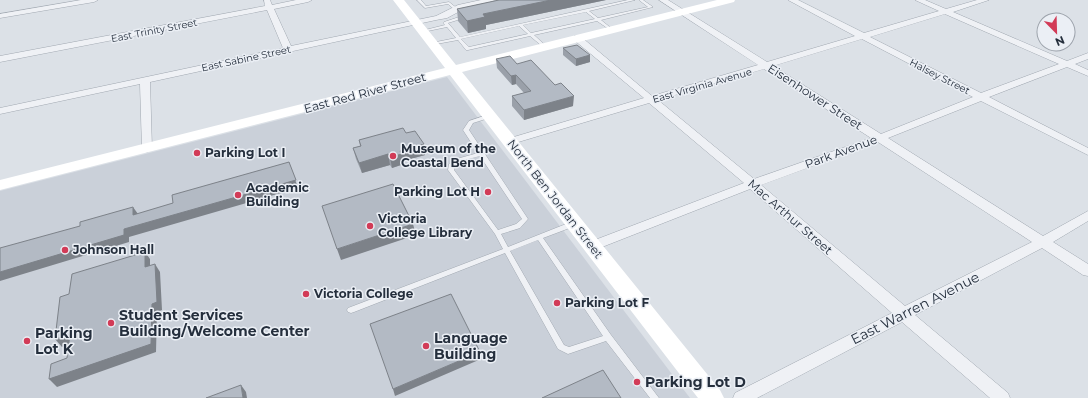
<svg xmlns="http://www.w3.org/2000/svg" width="1088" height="398" font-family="Montserrat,sans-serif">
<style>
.built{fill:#cad0d9}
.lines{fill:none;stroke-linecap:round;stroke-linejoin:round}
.lane-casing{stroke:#a1a8b1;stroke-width:1}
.street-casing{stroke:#a1a8b1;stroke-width:1}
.lane{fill:#eff1f5;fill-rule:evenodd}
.street{fill:#eff1f5;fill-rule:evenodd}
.secondary{fill:#fff;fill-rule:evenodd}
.wall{fill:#9aa0a9}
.shaded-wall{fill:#7d8289}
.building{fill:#b3bac4;stroke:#7d8289}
.poi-dot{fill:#d23b57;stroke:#ebeff5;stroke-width:1.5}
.labels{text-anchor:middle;stroke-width:3;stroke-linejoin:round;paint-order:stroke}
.far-street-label{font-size:10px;fill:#252f3d;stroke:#ebeff5}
.street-label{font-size:12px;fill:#252f3d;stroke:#ebeff5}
.poi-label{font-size:12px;font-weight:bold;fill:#252f3d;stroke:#ebeff5;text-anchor:start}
.near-street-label{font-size:14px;fill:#252f3d;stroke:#ebeff5}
.near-poi-label{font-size:14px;font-weight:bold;fill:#252f3d;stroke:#ebeff5;text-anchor:start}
</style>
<rect width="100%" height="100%" fill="#dce1e7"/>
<path class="built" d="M447,77l243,321h-690v-207z"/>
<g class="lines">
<defs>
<path id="lane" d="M417,0h4l5,6 23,-4 9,7 -3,1 -7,-6 -23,4z
M628,0h7l-46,11 9,7 50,-11 -9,-7h4l10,7 -52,13 10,8 1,1 -2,1 -13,-9 -63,14 11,10v1l-2,1 -13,-11 -62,14h-2l-8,-10 -27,5v-2l25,-5 -9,-11 -24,5 -2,-1 24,-6 -2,-2 1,-1 21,-7h2v2l-19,6 12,14zM586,12l9,7 -64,14 -8,-8zM519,26l9,8 -59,13 -8,-8z
M490,114l2,1v2l-19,6 -4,7 59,89 -8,9 -19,6 7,13 63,-25h4l1,2 -1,2 -32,12 68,97 48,63h-9l-44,-57 -38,13 -10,-5 -53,-96 -151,59 -3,1 -3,-1 -1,-2 1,-2 155,-59 -8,-15 -47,-64 1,-6 4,-4 25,-7 -15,-23 6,-9zM480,156l42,63 -6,5 -18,6 -44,-60 1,-6 2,-2zM538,240l65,96 -34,11 -5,-2 -54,-94z"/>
<path id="street" d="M81,0h17l-4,2 -94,16v-4z
M264,0h6l2,5 24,-5h16l-4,2 -34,7 17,37 145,-30 22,-11 23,-5h13l-1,2 -29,7 -17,9 -11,2 -286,62 2,67 -5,3 -5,-3 -2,-65 -140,30v-6l283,-60 -16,-38 -267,52v-6l265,-50z
M659,0h9l99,62 88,-26 -67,-36h10l66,33 75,-22 -24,-11h10l21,9 31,-9h12l-36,12 114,49 21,-8v6l-13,5 13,6v6l-21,-9 -78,30 99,51v7l-107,-54 -93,37 155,98 45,-25v10l-35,21 35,22v12l-5,-1 -41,-27 -127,67 93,78 2,5h-20l-88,-76 -145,76h-24l2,-5 157,-80 -142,-124 -153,60 -5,2 -5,-2 -2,-3 2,-3 157,-60 -95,-80 -134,40h-8l-1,-2 1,-2 137,-41 -70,-58 -1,-2 1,-2h6l72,60 106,-31zM945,14l114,50 -78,29 -111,-56zM862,39l111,58 -92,37 -108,-68zM764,69l107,69 -117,41 -96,-79zM878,142l154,100 -127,64 -144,-121z"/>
</defs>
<use href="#lane" class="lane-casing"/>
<use href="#street" class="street-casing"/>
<use href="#lane" class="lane"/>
<use href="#street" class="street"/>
<path class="secondary" d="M393,0h11l52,65 261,-65h18l-1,2 -272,70 258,318 4,8h-26l-248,-323 -450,115v-10l445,-112z"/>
</g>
<path class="wall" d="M499,0h107l-120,25v4l-18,4 -10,-12 -1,-12z
M563,48l27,7v7l-14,4 -13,-11z
M496,59l21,5 56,42 -49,14 -12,-14v-10l12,-3 -8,-9 -4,1 -15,-17z
M406,133l18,11 1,11 -22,6 1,3 -12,4 -2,-3 -28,8 -6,-14 -3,-11 7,-2 -1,-6z"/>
<path class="shaded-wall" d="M551,0h55l-120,25v4l-18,4 -1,-12 16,-7z
M590,55v7l-14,4v-7z
M516,75v9l-4,1 -1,-9z
M574,96l-1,10 -49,14v-10z
M424,144l1,11 -22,6 1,3 -12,4 -2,-11 10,-6z
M388,154l2,11 -28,8 -3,-10z
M289,162l9,26 -169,49v5l-129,39v-9l124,-43z
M133,207l5,7 -5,1z
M413,224l3,11 -75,25 -4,-11z
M145,252l5,7v16l-5,-8z
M155,264l5,8 2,38 -5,2 -1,40 -99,35 -8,-8 103,-75z
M70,334l7,8 -15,5 -7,-8z
M480,352l1,7 -86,37 -2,-7z
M241,385l5,7 1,6h-4z"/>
<path class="building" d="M499,0h52l-68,14 2,3 -18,4 -10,-12z
M577,45l13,10 -14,4 -13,-11z
M510,56l7,8 14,-4 24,25 6,-2 13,13 -50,14 -12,-14 19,-5 -15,-16 -5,1 -15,-17z
M403,128l3,5 9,-2 9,13 -24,7 2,3 -12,3 -2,-3 -29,9 -6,-15 8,-2 -2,-6z
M289,162l7,18 -172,49v6l-124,37v-24l80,-22v-4l53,-15v8l40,-12 -1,-8z
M393,184l20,40 -76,25 -15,-43z
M145,252v15l10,-3 2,38 -5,2 -1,40 -102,35 2,-15 16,-6 3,-24 -15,5 5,-42 9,-3 3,-20z
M451,294l29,58 -87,37 -23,-65z
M603,370l18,28h-79z
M241,385l2,13h-37z"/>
<g class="poi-dot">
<circle cx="197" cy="153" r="4"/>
<circle cx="393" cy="156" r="4"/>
<circle cx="488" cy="192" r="4"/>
<circle cx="238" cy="195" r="4"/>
<circle cx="370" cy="226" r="4"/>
<circle cx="65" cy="250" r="4"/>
<circle cx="306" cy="294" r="4"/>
<circle cx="557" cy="303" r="4"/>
<circle cx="111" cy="323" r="4"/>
<circle cx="27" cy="341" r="4"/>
<circle cx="426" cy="346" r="4"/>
<circle cx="637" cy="382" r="4"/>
</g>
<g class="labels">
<g class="far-street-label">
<text transform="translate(154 30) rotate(-11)" y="4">East Trinity Street</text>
<text transform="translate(246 58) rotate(-12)" y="4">East Sabine Street</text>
<text transform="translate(940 76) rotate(27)" y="4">Halsey Street</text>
<text transform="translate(702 85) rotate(-16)" y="4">East Virginia Avenue</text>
</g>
<g class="street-label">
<text transform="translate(365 93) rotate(-15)" y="4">East Red River Street</text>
<text transform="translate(815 97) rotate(33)" y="4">Eisenhower Street</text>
<text transform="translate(841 152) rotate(-20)" y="4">Park Avenue</text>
<text transform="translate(555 199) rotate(52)" y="4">North Ben Jordan Street</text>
<text transform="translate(790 217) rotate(41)" y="4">Mac Arthur Street</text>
</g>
<g class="poi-label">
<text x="401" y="153">Museum of the<tspan x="401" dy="14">Coastal Bend</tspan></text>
<text x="205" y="157">Parking Lot I</text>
<text x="246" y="192">Academic<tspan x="246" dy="14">Building</tspan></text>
<text x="480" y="196" text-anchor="end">Parking Lot H</text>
<text x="378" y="223">Victoria<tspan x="378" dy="14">College Library</tspan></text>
<text x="73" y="254">Johnson Hall</text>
<text x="314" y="298">Victoria College</text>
<text x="565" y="307">Parking Lot F</text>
</g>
<g class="near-street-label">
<text transform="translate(915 308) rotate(-27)" y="5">East Warren Avenue</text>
</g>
<g class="near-poi-label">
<text x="119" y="320">Student Services<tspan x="119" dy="16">Building/Welcome Center</tspan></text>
<text x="35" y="338">Parking<tspan x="35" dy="16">Lot K</tspan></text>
<text x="434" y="343">Language<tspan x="434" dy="16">Building</tspan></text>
<text x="645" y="387">Parking Lot D</text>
</g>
</g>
<g transform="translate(1056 32) rotate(157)"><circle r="19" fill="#ebeff5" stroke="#9ca2ab"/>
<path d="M0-3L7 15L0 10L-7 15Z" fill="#d23b57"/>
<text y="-6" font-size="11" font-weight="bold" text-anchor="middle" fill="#252f3d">N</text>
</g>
</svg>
